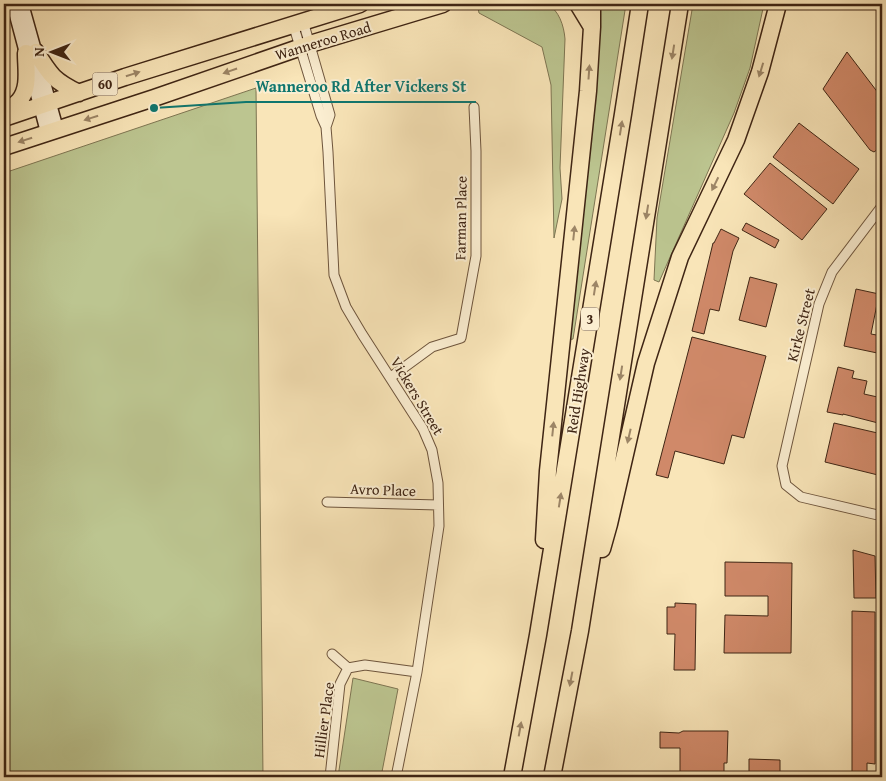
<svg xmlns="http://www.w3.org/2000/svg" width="886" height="781" font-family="'Gentium Book Plus',serif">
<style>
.green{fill:#bcc590;stroke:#7e7552}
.building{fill:#d08969;stroke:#3f2514}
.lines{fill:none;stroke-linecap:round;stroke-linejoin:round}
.street-casing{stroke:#6e553d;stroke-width:11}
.secondary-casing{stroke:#3f2514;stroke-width:15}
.highway-casing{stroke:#3f2514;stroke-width:19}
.street{stroke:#fbeed1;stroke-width:9}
.secondary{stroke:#fbeed1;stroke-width:12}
.highway{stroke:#f9e5b8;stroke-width:16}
.oneway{fill:#9c8566}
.labels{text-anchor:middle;stroke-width:4;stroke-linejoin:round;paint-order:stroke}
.shield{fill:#fbeed1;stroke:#77614d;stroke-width:1}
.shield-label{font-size:14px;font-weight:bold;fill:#3f2514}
.street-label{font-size:15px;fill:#3f2514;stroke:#fbeed1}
.leader{fill:none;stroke:#0f766e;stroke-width:2}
.callout-dot{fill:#0f766e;stroke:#fbeed1;stroke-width:2}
.callout-label{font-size:16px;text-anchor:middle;font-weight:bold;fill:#0f766e;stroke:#fbeed1;stroke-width:4;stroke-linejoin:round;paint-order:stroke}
</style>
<rect width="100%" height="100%" fill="#f9e5b8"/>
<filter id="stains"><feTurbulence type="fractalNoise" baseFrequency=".004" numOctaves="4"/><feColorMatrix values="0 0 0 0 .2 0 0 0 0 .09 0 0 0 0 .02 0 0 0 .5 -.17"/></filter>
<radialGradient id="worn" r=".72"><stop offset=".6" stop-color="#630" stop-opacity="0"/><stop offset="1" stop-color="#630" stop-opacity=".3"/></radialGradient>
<path class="green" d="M492,4h55c12,6 17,22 18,35l-5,129 2,31 -8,39 -3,-153 -9,-38 -63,-34 -1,-5z
M600,4h26l-53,335 -5,1 28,-248z
M693,4h71l-14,64 -16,45 -75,169 -5,-2 3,-62z
M256,88l7,689h-259v-604z
M353,678l45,11 -17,88h-43z"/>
<path class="building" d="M847,52l35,46v48l-8,6 -4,-2 -47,-61z
M799,123l60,46 -26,35 -60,-47z
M770,163l57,46 -25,31 -58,-46z
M746,223l33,17 -4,8 -33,-18z
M721,229l18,9 -6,13 -14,60 -9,-2 -6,25 -12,-3 21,-88h1z
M750,277l27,7 -11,43 -27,-7z
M856,289l23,5 -8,40 11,2v18l-38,-8z
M692,337l74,19 -22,82 -12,-3 -8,29 -49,-13 -7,27 -12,-3z
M838,367l16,4 -2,7 15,3 -3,13 18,4v26l-39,-10v1l-16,-3z
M834,423l48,11v42l-57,-14z
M853,550l22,6 1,42h-22z
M725,562l67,1 -1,90h-67l1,-38 43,1v-20h-43z
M675,603l21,1 -1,66h-21l1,-36h-8v-27h8z
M852,611l23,1v152l-8,-1v14h-15z
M683,731h45l-1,32h-3v14h-44v-29h-20v-16l19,1z
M749,759l31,1v17h-31z"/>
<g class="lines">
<defs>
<path id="street" d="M303,21l27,94 -4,12
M293,24l28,92 5,11 2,25 6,123 12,32 16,27 61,95 9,21 6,33 1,43 -22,146 -21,105
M882,206l-50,66 -13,32 -37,162 4,19 15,12 81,19
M391,377l41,-30 29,-9 15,-82v-105l-2,-44
M327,502l111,3
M332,654l16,14
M330,777l10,-93 8,-16 17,-3 52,7"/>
<path id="secondary" d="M13,4l34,128
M22,4l35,125"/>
<path id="highway" d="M578,4l14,23
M36,52c14,23 18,29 43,41
M4,115c4,-5 10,-9 15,-14 11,-13 7,-31 7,-48
M4,118l121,-41 235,-73
M4,147l150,-49 156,-54 133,-40
M544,540l4,-69 40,-380 4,-64v-23
M602,549l7,-25 37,-161 34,-106 56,-117 24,-68 18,-68
M512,777l26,-142 85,-521 17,-110
M552,777l28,-146 100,-627"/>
</defs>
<use href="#street" class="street-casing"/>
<use href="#secondary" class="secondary-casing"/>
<use href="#highway" class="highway-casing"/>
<use href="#street" class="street"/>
<use href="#secondary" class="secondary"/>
<use href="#highway" class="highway"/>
</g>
<defs><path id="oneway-solid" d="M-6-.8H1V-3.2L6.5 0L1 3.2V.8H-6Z" transform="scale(1.25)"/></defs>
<g class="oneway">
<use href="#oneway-solid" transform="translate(673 52) rotate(99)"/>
<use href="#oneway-solid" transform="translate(761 70) rotate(107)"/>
<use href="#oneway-solid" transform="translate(230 71) rotate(161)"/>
<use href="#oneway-solid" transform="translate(589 72) rotate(-86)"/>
<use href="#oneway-solid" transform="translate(133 74) rotate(-18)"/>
<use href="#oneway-solid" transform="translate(91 118) rotate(162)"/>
<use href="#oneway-solid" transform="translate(621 128) rotate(-81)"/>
<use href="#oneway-solid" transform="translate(25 140) rotate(162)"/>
<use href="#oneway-solid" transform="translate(715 184) rotate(116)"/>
<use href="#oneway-solid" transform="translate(647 212) rotate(99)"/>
<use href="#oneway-solid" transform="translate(574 233) rotate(-84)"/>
<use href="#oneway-solid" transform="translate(595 288) rotate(-81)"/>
<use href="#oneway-solid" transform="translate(621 373) rotate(99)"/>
<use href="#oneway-solid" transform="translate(553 429) rotate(-84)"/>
<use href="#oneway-solid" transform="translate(629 436) rotate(103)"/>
<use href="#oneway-solid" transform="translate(560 500) rotate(-81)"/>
<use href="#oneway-solid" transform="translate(571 679) rotate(101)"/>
<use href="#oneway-solid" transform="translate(520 729) rotate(-80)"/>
</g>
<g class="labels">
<g class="shield">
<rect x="92.5" y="72.5" width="25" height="23" rx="4"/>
<rect x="581" y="307.5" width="18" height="23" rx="4"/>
</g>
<g class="shield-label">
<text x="105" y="89">60</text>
<text x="590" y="324">3</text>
</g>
<g class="street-label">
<text transform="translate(323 41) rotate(-17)" y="5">Wanneroo Road</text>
<text transform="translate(461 218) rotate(-89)" y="5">Farman Place</text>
<text transform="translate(801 325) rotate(-76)" y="5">Kirke Street</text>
<text transform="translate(578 391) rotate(-81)" y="5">Reid Highway</text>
<text transform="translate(417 396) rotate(59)" y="5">Vickers Street</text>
<text transform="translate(383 490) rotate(2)" y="5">Avro Place</text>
<text transform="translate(324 720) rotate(-82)" y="5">Hillier Place</text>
</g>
</g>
<path class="leader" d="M154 108L246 102H476"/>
<circle class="callout-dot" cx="154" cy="108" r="5"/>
<g class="callout-label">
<text x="361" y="92">Wanneroo Rd After Vickers St</text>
</g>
<rect width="886" height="781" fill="none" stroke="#f9e5b8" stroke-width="20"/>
<rect x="5" y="5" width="876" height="771" fill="none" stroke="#3f2514" stroke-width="2.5"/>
<rect x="10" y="10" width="866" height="761" fill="none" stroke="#3f2514"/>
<g transform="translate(52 52) rotate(270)" stroke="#fbeed1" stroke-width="4" paint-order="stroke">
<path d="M0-4L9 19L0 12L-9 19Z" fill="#3f2514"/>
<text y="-8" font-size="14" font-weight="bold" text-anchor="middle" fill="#3f2514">N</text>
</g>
<rect width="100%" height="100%" filter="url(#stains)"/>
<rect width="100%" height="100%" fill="url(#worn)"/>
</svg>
